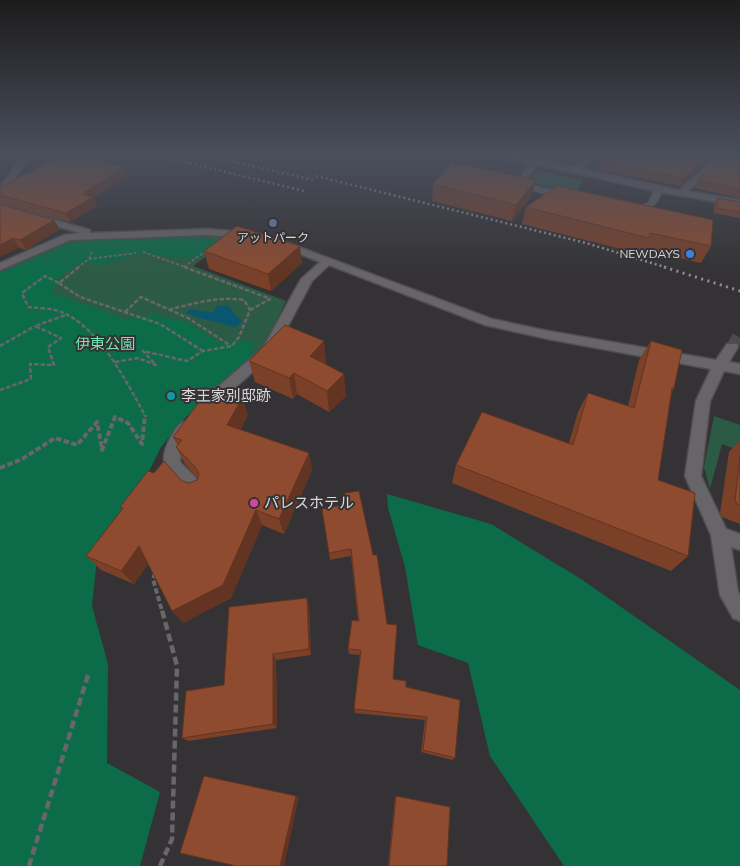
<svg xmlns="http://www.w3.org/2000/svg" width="740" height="866" font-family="Mulish,'Noto Sans JP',sans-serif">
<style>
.green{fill:#2c5b45}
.forest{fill:#0c6c49}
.water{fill:#0a5671}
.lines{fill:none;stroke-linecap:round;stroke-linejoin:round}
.street-tunnel{stroke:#4d4b4d;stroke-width:12;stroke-dasharray:12 6;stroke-linecap:butt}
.lane-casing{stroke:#514e51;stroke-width:2}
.street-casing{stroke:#514e51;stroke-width:3}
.secondary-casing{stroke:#514e51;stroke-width:3}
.path-far3{stroke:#686668;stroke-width:2;stroke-dasharray:3 2;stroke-linecap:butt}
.path-far2{stroke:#686668;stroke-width:2.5;stroke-dasharray:4.5 2;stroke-linecap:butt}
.path-far1{stroke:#686668;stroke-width:4;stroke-dasharray:5.5 2.5;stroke-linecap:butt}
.path{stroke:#686668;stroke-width:4.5;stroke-dasharray:8 4;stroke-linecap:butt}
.lane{fill:#686568;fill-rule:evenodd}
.street{fill:#686568;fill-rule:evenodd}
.secondary{fill:#686568;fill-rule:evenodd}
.rail-far1{stroke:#929092;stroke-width:2.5;stroke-dasharray:2 3;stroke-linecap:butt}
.rail{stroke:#929092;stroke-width:3;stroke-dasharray:2 4.5;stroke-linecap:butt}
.wall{fill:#7a4028}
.shaded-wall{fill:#633421}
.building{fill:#8e4b2f;stroke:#633421}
.service-dot{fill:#5c6f8a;stroke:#343234;stroke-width:2}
.shop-dot{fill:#3f7fe0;stroke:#343234;stroke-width:2}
.culture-dot{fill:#0f9aa8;stroke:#343234;stroke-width:2}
.hotel-dot{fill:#d1479c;stroke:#343234;stroke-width:2}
.labels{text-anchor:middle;stroke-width:4;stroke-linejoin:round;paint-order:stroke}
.far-poi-label{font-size:12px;fill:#dad8da;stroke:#343234}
.park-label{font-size:15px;fill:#73e6b1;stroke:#343234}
.poi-label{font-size:15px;fill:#dad8da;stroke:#343234;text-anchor:start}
</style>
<rect width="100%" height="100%" fill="#343234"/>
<path class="green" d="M540,171l43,9 -7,13 -43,-10 -2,-4 5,-7z
M210,235l23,2 -40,29 93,35 -24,50 -262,221v-301l67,-30 50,-4z
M714,416l26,9v26l-18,-7 -12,45 -6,-22z"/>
<path class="forest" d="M193,236l32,6 -6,9 -26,7h-18l-33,-5 -40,12 -22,-2 -16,10 -14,19 75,27 29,-4 33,7 33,20h34l-5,18 -65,59 -23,28 -16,32 -48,79 -5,48 16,58 -1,99 53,29 -20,74h-140v-593l72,-31 23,-3 51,1z
M387,494l104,30 90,55 159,111v176h-176l-74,-110 -22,-93 -50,-18 -13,-78 -17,-59z"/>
<path class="water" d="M228,305l8,11 6,5 -7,7c-17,-8 -34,-7 -49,-15l5,-4 22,4 4,-7z"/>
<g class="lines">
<path class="street-tunnel" d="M732,347l8,-14"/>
<defs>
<path id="lane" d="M429,155h9l-4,2z
M532,160l7,2 -13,19 7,4 37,9v4c-11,1 -45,-8 -53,-16z
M656,187l7,2c-5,15 -15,26 -32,24v-4l17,-6z"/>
<path id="street" d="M23,155h8l-28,41 -3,1v-10z
M719,155h9l-40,36 52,9v6l-81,-14 -84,-19 -4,-3 4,-3 104,23z
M0,204l90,26v3l117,-4 39,3 5,3 -5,3 -39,-3 -137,5 -70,30v-7l64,-28 16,-2 -80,-23z
M283,241l209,78 56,12 168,29 11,-16h10l1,3 -9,15 11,2v10l-16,-3 -14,30 -9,75 25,53 14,5v16l-9,-3 7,45 2,3v26l-7,-3 -13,-23 -9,-60 -26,-59 11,-75 15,-32 -163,-30 -63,-14 -156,-60 -17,16 -39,73 -63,56 -5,1 -5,-1 -2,-4 2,-4 63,-54 38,-69 19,-17 -41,-16 -1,-2z
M186,421l5,2 2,4 -11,19 -2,16 23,23 2,5 -2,5c-15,5 -36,-20 -39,-34 -1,-9 4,-19 8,-26 4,-7 7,-12 14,-14z"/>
<path id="secondary" d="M499,155h16l58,12 18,-12h10l-26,18 -72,-15z"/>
</defs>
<use href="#lane" class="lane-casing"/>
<use href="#street" class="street-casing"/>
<use href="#secondary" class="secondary-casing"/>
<path class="path-far3" d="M442,178l-3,-1 17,-17
M143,252l45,16
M89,259l47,-6
M184,267l23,-17
M77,268l12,-9 3,-8"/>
<path class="path-far2" d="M79,267l-20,16 -14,-7 -23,17 6,14c9,1 19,1 27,3 41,10 72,73 91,107
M184,267l87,32
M59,283l21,14 80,27 43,27
M250,310l22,-12
M125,312l16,-15 47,21 43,28
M0,346l35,-20
M115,362l23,-4 18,7 -13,-14 44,10 16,-10 29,-5 7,-9 11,-27 -6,-10c-25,-4 -48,3 -73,9
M0,390l31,-11 -1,-15 24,1 -6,-18 13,-9 -26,-12 31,-11"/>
<path class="path-far1" d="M0,468l22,-9 33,-21 22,7 20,-23 5,28 13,-33 13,6 14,21 3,-29
M155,573l-2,6 9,32"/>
<path class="path" d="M29,866l59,-191
M160,866l12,-27 5,-173 -15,-56"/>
<use href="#lane" class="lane"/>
<use href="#street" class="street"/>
<use href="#secondary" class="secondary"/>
<path class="rail-far1" d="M156,155l148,36
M204,155l110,25
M316,176l270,67 82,25"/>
<path class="rail" d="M664,267l76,24"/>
</g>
<path class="wall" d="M544,155h20l-3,4z
M610,155h106l-36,31 -83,-16 3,-8z
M740,155v43l-46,-10 4,-8z
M127,176l-33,22 3,8 -27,16 -70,-19v-16z
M433,184l98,13 -19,24 -80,-20z
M557,186l154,60 -10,17 -57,-13 -3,4 -119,-30 4,-17z
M717,198l23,4v16l-26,-5v-10z
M0,204l60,25 -34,21 -7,-3 -19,10z
M204,251l98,12 -31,28 -62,-22z
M324,341l2,22 -1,1 21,32 -17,16 -32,-18 -4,5 -38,-17 -6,-21z
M651,341l23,47 -2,4 -14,88 30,76 -17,15 -219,-88 4,-18 113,-22 9,-31 10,-19 40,13 11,-46z
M242,398l6,17 -8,15 69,23 3,17 -28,64 -22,-9 -31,73 -48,25 -35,-59 -14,20 -33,-14 -15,-14 36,-47 -2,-2 62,-26 7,2 8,-3v-2l-12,-14 -9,-17 2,-1 -5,-9z
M740,440v84l-18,-7 -2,-4 9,-61z
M346,505l47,174 13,8 54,13 -5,58 -3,2 -31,-8 4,-32 -70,-7 -1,-4 6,-54 -11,-1 -1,-5 10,-28 -7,-65 -21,4 -8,-51z
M307,598l2,8 2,49 -35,5 1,68 -88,13 -7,-3z
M396,796l51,70h-59l7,-69z"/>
<path class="shaded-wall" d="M711,155h5l-36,31 4,-8z
M124,167l3,9 -33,22 3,8 -27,16 -4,-9 16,-19z
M536,180l-5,17 -19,24 4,-16z
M54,220l6,9 -34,21 -6,-10z
M13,238l6,9 -19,10v-12z
M300,246l2,17 -31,28 -3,-17z
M324,341l2,22 -13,15 -3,-22z
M294,373l3,21 -4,5 -4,-21z
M344,374l2,22 -17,16 -2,-21z
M242,398l6,17 -15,27 -6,-17z
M309,453l3,17 -28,64 -5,-15z
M256,510l6,15 -31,73 -48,25 -11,-12z
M139,546l12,14 -17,24 -13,-13z
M307,598l2,8 2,49 -2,-6z
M273,654l3,6 1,68 -4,-4z
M296,796l3,1 -15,69h-4z"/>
<path class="building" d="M64,155h18l42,12 -42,27 11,3 -27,16 -66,-18v-8z
M610,155h101l-27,23 -84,-16z
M726,155h14v34l-42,-9z
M461,164l75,16 -20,25 -83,-21 17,-19 8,2z
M557,186l156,34 -2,26 -61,-13 -1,5 -123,-31z
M717,198l23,4v10l-23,-4z
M0,204l54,16 -34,20 -7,-2 -13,7z
M237,226l63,20 -32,28 -64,-23z
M285,325l39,16 -14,15 34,18 -17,17 -33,-18 -5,5 -40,-17z
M651,341l31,9 -8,38h-2l-14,92 37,13 -7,63 -232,-91 26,-53 91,33 15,-52 46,15z
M208,390l34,8 -15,27 82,28 -30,66 -23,-9 -33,75 -51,26 -33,-65 -18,25 -35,-15 37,-48 -3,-1 28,-36 6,2 10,-12 18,20 7,2 8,-3 2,-6 -3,-6 -20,-21 6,-7 -9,-3z
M740,457v48l-3,-1 -2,-4z
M359,491l14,64h4l10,69 10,1 -4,54 13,2v6l54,13 -5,58 -32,-8 4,-33 -73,-8 7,-59 -13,-1 4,-29 7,1 -8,-72 -22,4 -7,-44 24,-5 -1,-11z
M307,598l2,51 -36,5v70l-91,14 4,-47 38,-6 5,-78z
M204,776l92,20 -16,70h-44l-56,-13z
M396,796l54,11 -3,59h-58z"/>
<linearGradient id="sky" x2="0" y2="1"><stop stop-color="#1d1c1d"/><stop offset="0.56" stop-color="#4a4f5c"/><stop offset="1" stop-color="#4a4f5c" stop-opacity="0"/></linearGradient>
<rect width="740" height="276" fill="url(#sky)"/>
<circle class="service-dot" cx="273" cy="223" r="5"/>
<circle class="shop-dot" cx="690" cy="254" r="5"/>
<circle class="culture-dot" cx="171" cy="396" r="5"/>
<circle class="hotel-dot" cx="254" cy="503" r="5"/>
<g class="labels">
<g class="far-poi-label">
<text x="273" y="242">アットパーク</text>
<text x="680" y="258" text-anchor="end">NEWDAYS</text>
</g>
<g class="park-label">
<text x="105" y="349">伊東公園</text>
</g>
<g class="poi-label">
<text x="181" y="401">李王家別邸跡</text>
<text x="264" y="508">パレスホテル</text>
</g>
</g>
</svg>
